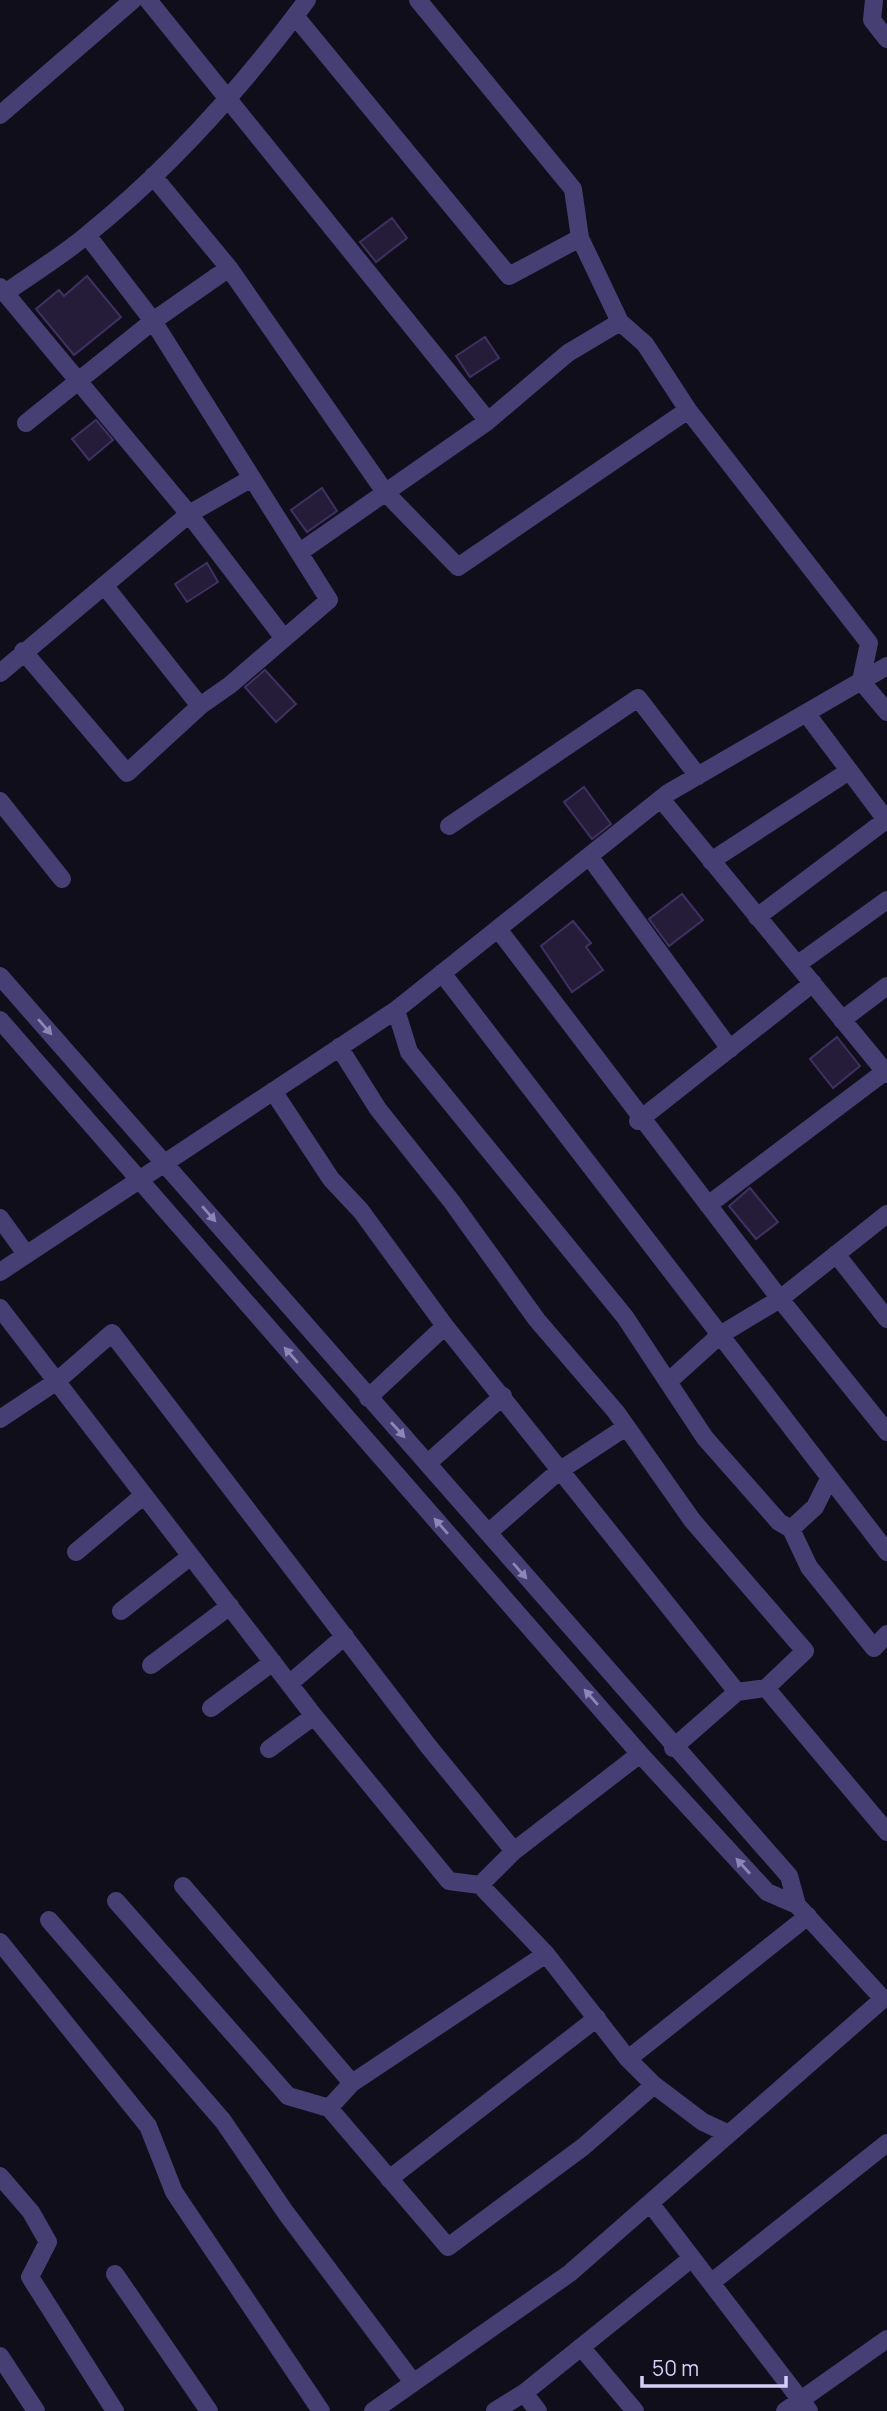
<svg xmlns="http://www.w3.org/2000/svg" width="887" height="2411" font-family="Manrope,sans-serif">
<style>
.building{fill:#241c39;stroke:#3f3162;stroke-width:2}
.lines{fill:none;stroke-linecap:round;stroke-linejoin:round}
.minor{stroke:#453f74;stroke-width:18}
.oneway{fill:#8e86b6}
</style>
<rect width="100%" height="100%" fill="#110e1b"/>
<path class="building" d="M392,218l15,20 -31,24 -16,-20z
M87,276l34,41 -47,38 -38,-46 23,-19 5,6z
M485,337l14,21 -29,19 -14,-21z
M96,420l17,20 -24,20 -17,-21z
M322,488l15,23 -30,21 -16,-22z
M207,563l11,19 -31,20 -12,-18z
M265,670l31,34 -20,18 -31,-35z
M584,787l27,37 -19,15 -28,-37z
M682,894l21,26 -34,26 -20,-27z
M573,921l18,22 -5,4 17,23 -31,22 -31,-46z
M837,1037l23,29 -27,22 -23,-29z
M750,1188l28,34 -22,17 -27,-33z"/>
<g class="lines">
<path class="minor" d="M148,0l340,421
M418,0l155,189 7,49
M874,0l-2,20 15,19
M295,16l214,260 71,-38 40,84 25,22 43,66 181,233 -8,38 26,31
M0,115l133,-115
M153,176l76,92 156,224 73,75 230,-157
M0,287l189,227 94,123
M5,293c27,-19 57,-37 83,-59 82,-66 156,-149 219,-234
M26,423l127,-102 76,-53
M300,552l188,-131 80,-68 52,-31
M104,585l96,121
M23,651l104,122 73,-67 30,-21 99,-85 -77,-122
M0,673l189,-159 63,-36 -99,-157 -66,-86
M806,713l81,108
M661,799l226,275
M0,801l62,78
M449,826l189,-128 60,78
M589,856l141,193
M711,861l138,-90
M757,917l129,-97
M498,929l282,370 107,133
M798,964l89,-64
M442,973l445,579
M0,976l789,900 8,29
M396,1010l13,42 216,265 80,121 74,84 12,7 24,-22 14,-28
M0,1020l640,734 127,138 30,13 86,94 -313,274 -197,138
M842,1020l45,-34
M339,1047l39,62 74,93 85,118 79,92 76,108 113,131 -39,37 -29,4 -64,56
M273,1091l58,88 30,32 84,115 292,366
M638,1121l175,-138
M708,1205l179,-135
M0,1218l26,36
M836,1254l51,65
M0,1272l396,-262 272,-217 219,-127
M0,1308l314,408 135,165 31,4 66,69 82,105 26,26 49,37 26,12
M668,1382l52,-47 60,-36 107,-85
M368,1398l77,-72
M0,1419l57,-38 55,-48 317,414 85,104
M428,1463l75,-67
M791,1529l18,38 65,81 13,-14
M488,1533l71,-62 67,-44
M76,1552l68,-57
M121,1611l70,-55
M151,1665l79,-59
M289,1684l56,-48
M766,1688l121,144
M211,1708l62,-46
M269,1749l45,-33
M480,1885l34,-34 126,-97
M116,1901l172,195 41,12 23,-25 -169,-197
M49,1920l174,201 63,92 126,168
M0,1942l148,184 26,66 147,219
M628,2059l180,-143
M352,2083l194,-129
M329,2108l119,139 135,-100 71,-62
M0,2176l31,36 17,30 -18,35 85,134
M389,2179l208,-161
M650,2203l159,208
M115,2274l94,137
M712,2282l175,-139
M581,2347l54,64
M0,2356l36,55
M524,2393l14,18
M495,2411l29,-18 168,-135
M785,2411l102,-72"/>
</g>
<defs><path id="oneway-solid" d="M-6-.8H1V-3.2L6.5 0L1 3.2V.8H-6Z" transform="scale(1.75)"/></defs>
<g class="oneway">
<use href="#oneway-solid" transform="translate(45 1027) rotate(49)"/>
<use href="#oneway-solid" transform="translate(209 1214) rotate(49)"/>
<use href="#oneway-solid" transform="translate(291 1355) rotate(-131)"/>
<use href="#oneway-solid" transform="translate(398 1430) rotate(48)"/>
<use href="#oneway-solid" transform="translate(441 1526) rotate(-131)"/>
<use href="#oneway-solid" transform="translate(520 1571) rotate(49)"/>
<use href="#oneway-solid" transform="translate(591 1697) rotate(-131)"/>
<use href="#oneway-solid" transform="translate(743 1866) rotate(-132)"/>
</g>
<path d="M642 2376v10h144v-10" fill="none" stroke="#d6cef8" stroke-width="3.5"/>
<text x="652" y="2376" font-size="21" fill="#d6cef8" stroke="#110e1b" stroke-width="5" paint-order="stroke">50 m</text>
</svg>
